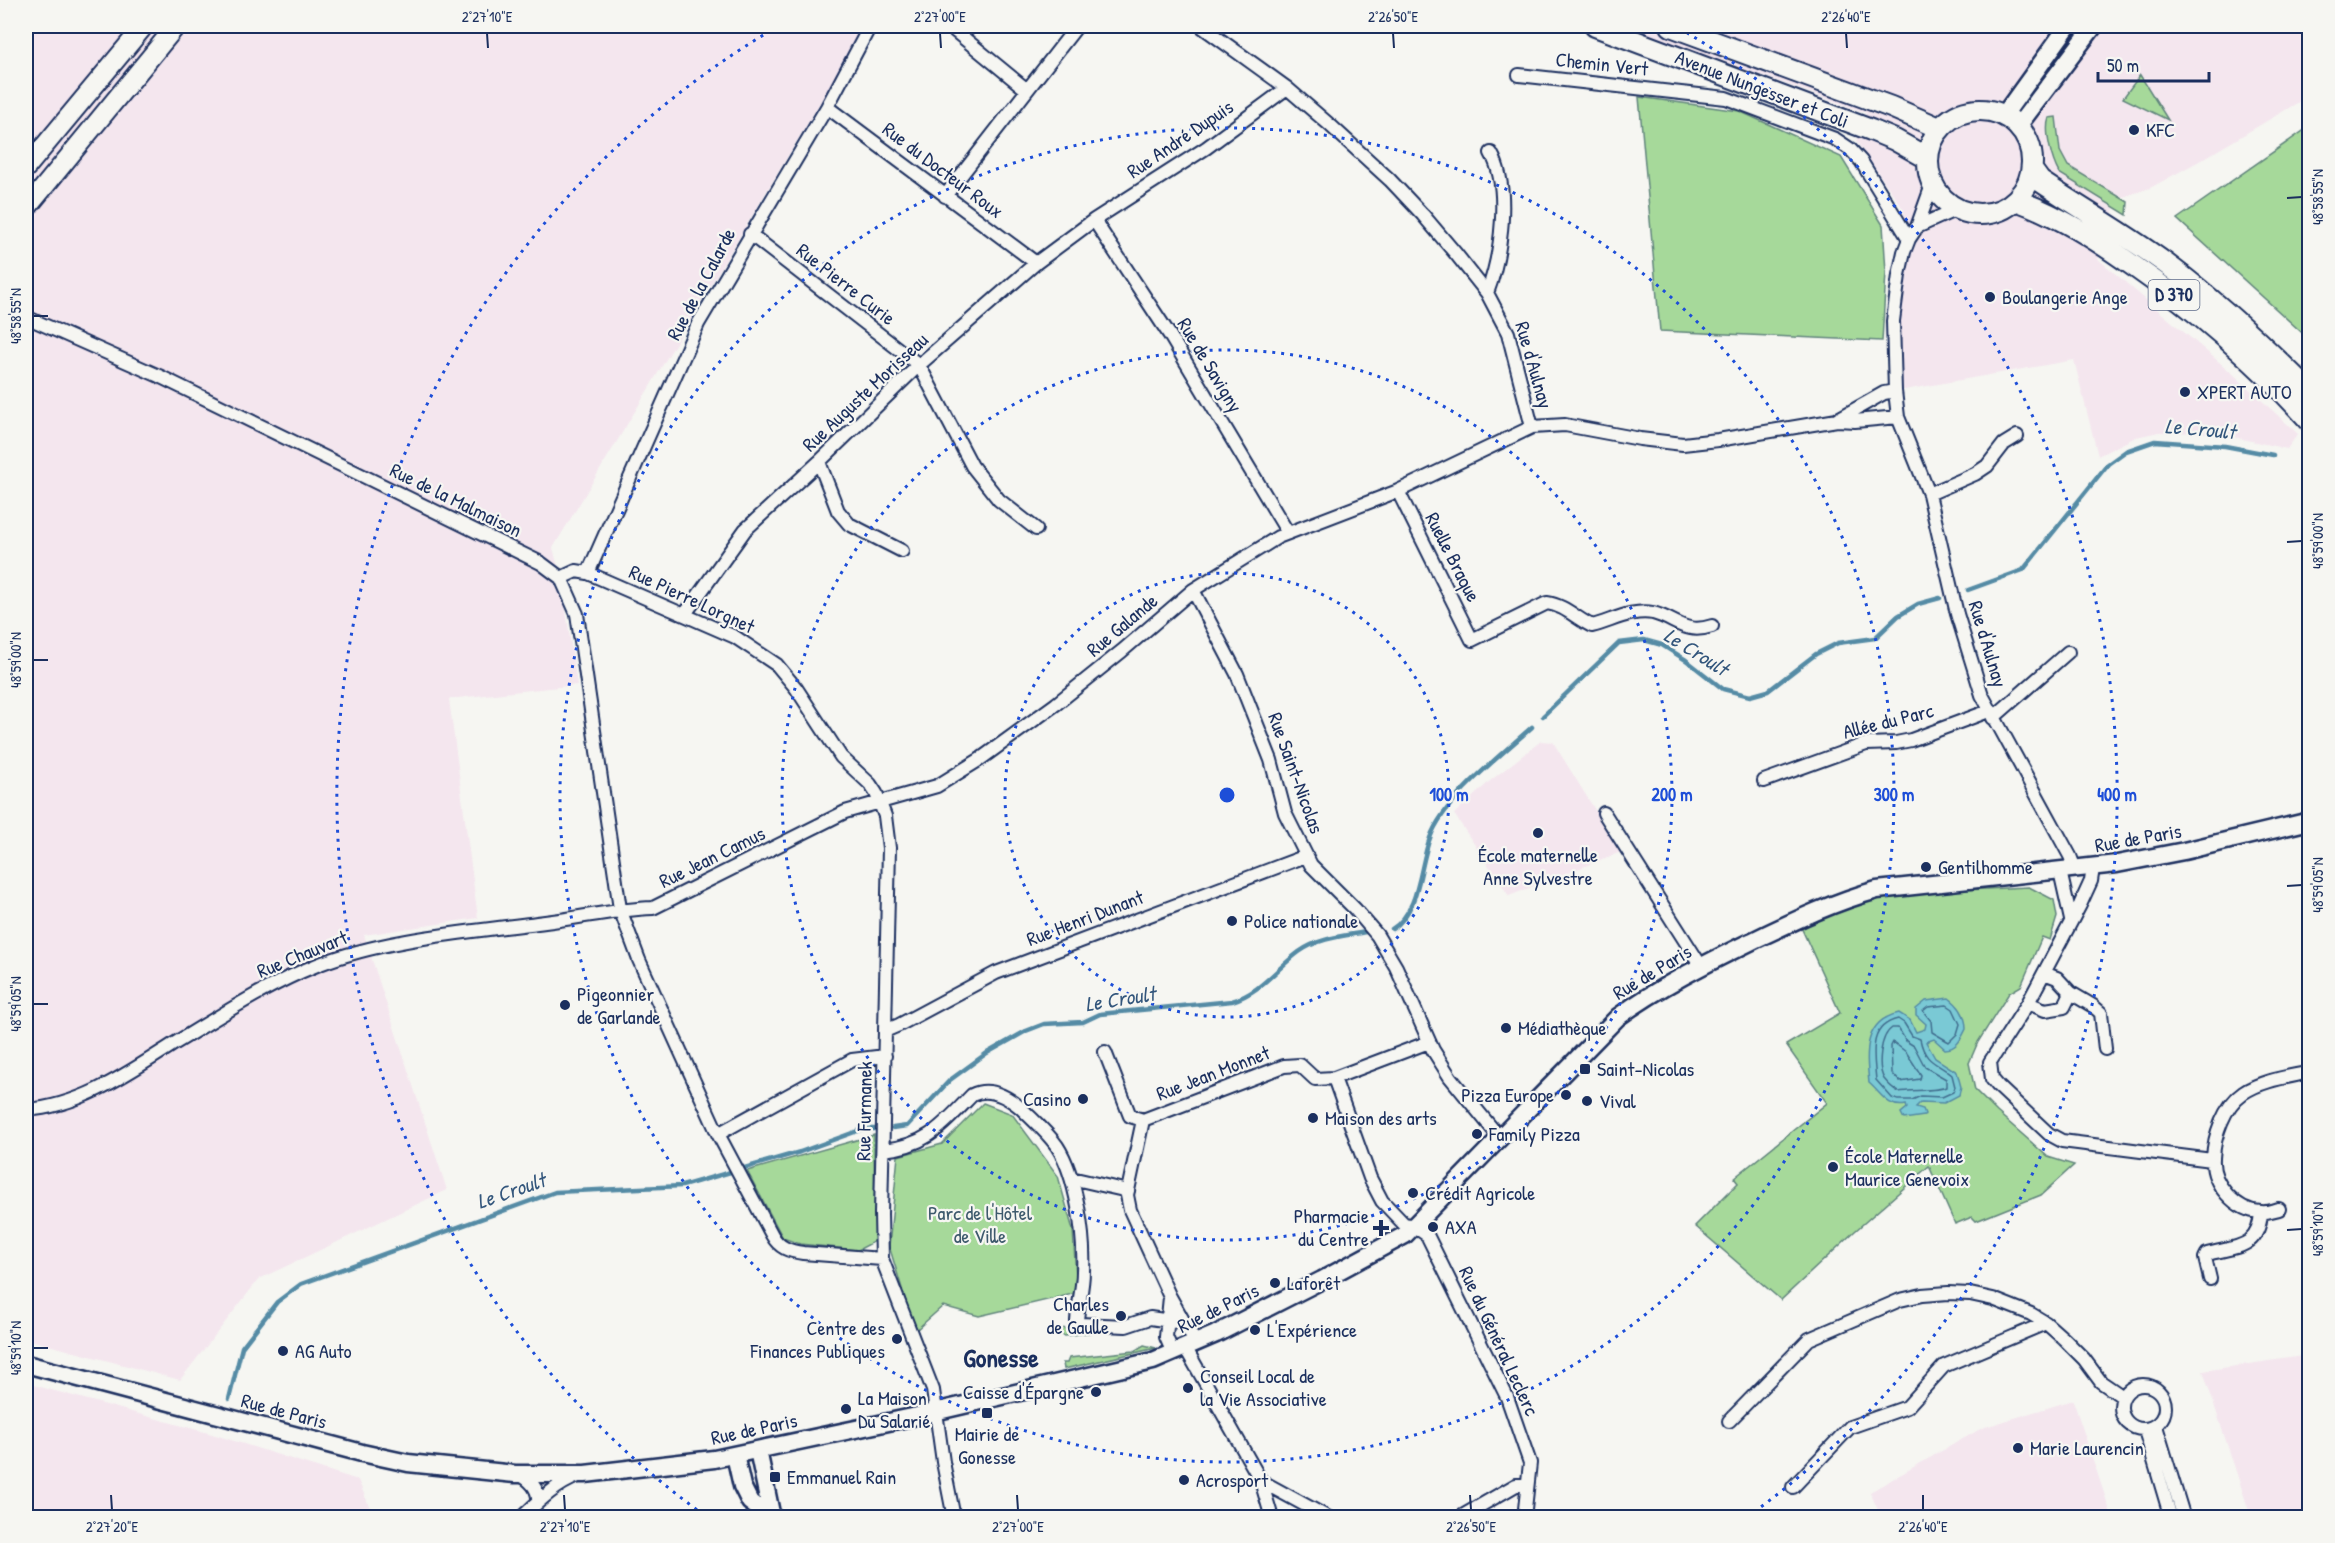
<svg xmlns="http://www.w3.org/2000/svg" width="2335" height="1543" font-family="'Patrick Hand',sans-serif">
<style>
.built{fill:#f4e6ee}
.green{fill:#a6d99a;stroke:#60847c;stroke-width:1.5}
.water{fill:#7ac9d5;stroke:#548ba5;stroke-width:1.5}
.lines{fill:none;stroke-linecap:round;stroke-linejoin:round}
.shore{stroke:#416d8e;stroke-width:1.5}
.stream{stroke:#548ba5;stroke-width:4.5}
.minor-casing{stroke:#1b2f5e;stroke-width:16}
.tertiary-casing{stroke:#1b2f5e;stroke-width:21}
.secondary-casing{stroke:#1b2f5e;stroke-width:22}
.primary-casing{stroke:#1b2f5e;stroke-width:24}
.minor{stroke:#f6f6f2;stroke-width:12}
.tertiary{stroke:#f6f6f2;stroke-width:16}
.secondary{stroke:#f6f6f2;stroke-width:18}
.primary{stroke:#f6f6f2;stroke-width:20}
.ticks{fill:none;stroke:#1b2f5e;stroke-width:2}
.ring{fill:none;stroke:#1d4ed8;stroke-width:3;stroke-dasharray:3 6}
.poi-dot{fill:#1b2f5e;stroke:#f6f6f2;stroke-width:2}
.labels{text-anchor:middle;stroke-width:4.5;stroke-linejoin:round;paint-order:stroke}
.shield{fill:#f6f6f2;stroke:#5d6b8a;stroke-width:1.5}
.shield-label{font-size:18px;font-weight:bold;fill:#1b2f5e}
.street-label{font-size:20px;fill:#1b2f5e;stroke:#f6f6f2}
.poi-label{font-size:20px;fill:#1b2f5e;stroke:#f6f6f2;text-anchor:start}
.park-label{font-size:20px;fill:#3e5a6d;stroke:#f6f6f2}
.water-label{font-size:21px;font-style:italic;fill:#33567c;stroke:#f6f6f2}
.district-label{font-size:26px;font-weight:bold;fill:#1b2f5e;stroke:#f6f6f2}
.centre{fill:#1d4ed8;stroke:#f6f6f2;stroke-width:3}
.ring-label{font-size:18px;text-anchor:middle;font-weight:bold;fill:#1d4ed8;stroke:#f6f6f2;stroke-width:4.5;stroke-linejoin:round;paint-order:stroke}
.neatline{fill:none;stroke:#1b2f5e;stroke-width:2}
.ticks-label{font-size:15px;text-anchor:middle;fill:#1b2f5e}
</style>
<rect width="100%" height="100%" fill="#f6f6f2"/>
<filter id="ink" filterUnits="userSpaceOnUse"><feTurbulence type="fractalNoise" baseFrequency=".0167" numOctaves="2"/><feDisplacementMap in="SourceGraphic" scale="12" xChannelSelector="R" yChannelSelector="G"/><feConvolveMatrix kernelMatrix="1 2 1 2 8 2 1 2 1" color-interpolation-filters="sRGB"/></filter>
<g filter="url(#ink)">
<path class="built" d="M26,26h840l-313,522 8,30 16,107 -128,14 29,219 -114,17 83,255 -188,89 -79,101 -154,-41z
M1624,26h685v70l-106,63 -53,29 -33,11 -19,60 134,114 66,61 -11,15 -71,-16 -57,-1 -23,5 -38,19 -24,-96 -175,31 -10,-49 15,-132 -48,-69 10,-28z
M1541,741l12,1 68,110 -112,44 -55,-82 36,-33z
M2309,1355v162h-58l-48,-146z
M26,1383l186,51 146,46 16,37h-348z
M2073,1400l39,117h-231l-11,-25 112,-64z"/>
<path class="green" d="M2140,75l28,45 -45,-22z
M1639,97l100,14 102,46 42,68 3,47 -4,69 -222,-10z
M2056,117l4,34 8,15 60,36 -1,13 -68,-42c-7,-12 -15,-42 -10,-55z
M2309,127v212l-132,-120z
M2029,887l25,13 3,17 -7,23 -8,-3 -21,49 -12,7 -31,49 -9,21 6,27 22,22 51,45 26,8 -33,30 -65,26 -4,-4 -17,7 -26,-58 -74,65 -74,69 -86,-74 43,-43 -4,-5 93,-75 -41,-58 54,-32 -39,-86 57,-26 84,-10z
M983,1103l29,11 46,62 15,54 4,63 -98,23 -36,-10 -28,25 -26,-85 9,-90 44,-12z
M874,1135l1,106 -17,9 -58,-6 -17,-6 -36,-67z
M1072,1328l29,3 -36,5 -6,-2 -2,-5z
M1144,1345l12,3 -92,21 -1,-6h4l2,-5 65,-7z"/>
<path class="water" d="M1949,998c11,8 17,17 17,31 -5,10 -9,20 -21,20l-11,-10 -8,3 9,16 22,14 4,15 -2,8 -15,8 -23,-1 -5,5 7,2 2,5 -1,2 -20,3 -3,-6 6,-5 -1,-3c-18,4 -25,-12 -37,-22 -3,-30 -6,-62 30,-70l11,7 6,12 9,-3 1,-5 -10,-9v-6l10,-8z"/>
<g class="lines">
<path class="shore" d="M1947,1005l6,4 7,15 -3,10 -8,8 -17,-10 -1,-11 -8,-10 5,-4z
M1898,1019l6,4 8,13 8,3c5,24 16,23 32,36l3,12 -2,5 -11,5 -21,-1 -9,4h-14l-6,-2 -16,-18c-2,-24 -9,-54 22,-61z
M1892,1028h6l8,13 8,5 11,21 21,12v8c-7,4 -36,3 -47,5 -6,-3 -11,-8 -15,-13 -7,-12 -4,-43 8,-51z
M1893,1042l13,10 15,23 -1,4 -20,3 -8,-9 -1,-27z"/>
<path class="stream" d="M1968,590l55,-20 85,-106 18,-13 29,-10 70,5 48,9
M1543,716l76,-73 25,-3 18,5 24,15 37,29 27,7 18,-5 48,-37 22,-11 37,-5 23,-22 20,-12 22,-6
M1392,929c28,-18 27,-62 38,-91 14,-39 71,-83 102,-111
M893,1128l14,-2 43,-46 37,-27 39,-22 18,-7 39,-2 17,-8 132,-13c28,-8 44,-32 67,-49 19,-14 44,-16 67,-20
M229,1399l13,-52 35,-45 24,-18 254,-92 127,-6 118,-34 63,-23h12"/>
<defs>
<path id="minor" d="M949,26l78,64
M1201,26l86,62 44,38 59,54 33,35 33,39 31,39 21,40 24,94
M1519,75l207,23 109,41 15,10 11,12 48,78
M827,107l209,156
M1932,185l-15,42 -8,12 -5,13 -5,23 -6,46 2,70 3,26 31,77 28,120 25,81 88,161 5,13
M945,196l132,-170
M1094,220l75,114 119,199
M1917,227l40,-18
M750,234l169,131 53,101 27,34 37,29
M1487,293c14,-36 24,-106 4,-140
M26,317l133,59 382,187 20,15 16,36 43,295 19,51 79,174 54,101c7,13 17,16 31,18l79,6
M1838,419l46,-26 11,-2
M819,462l19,49 11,13 53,27
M1398,491l74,149 75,-37c17,2 30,16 45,23 20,-5 40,-17 61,-13 23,6 32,22 59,13
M1929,494l46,-20 12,-8 17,-22 13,-8
M588,573l110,-249 129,-217 43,-81
M561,578l15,-7 12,2 147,64 42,28 19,23 45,69 29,27 6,9 9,23 4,32 -8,366 1,45 51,131 10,72 11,56
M1193,590l44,84 34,86 14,53 26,52 44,44 22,26 19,32 37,83 17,27 49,60
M685,614l60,-84 74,-68 100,-97 117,-102 58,-43 112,-72 81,-60
M1993,718l75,-66
M1764,781l102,-37 30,-1 15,-3 78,-29
M1604,813l97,153
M2093,868l-2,13 -11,24 -52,98 -38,59 2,17 6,7 51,48 13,7 150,19
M2060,871l11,49
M2044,973l13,5 14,15 22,13 8,7 4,36
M2028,1003l17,7 19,-3 7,-14
M885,1031l14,-6 97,-52 310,-117
M1105,1052l25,64 13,4
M1334,1078l36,100 12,23 22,23 10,2 13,9 80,162 23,66 -6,55
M26,1110c57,-4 105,-39 151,-68 46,-28 90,-57 140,-77 69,-27 154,-33 228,-43 36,-4 71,-13 108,-14l192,-96 92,-26 42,-26 77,-56 66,-53 71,-61 85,-53 120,-46 134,-64 33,-2 75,14 43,5 35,-4 119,-20 18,1 43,-4
M1143,1120l141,-54 16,-1 15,14 19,-1 95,-36
M1143,1120l-16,75 3,15 40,87 25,45
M718,1134l134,-74 33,-4
M883,1150c44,-4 60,-25 89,-55 18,-9 36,2 50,14 12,12 25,23 35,37 19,29 28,90 26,125 0,17 -5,33 -6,50l3,3 46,2 24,-8 34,5
M1071,1178l57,13
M2279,1209c-6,1 -12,4 -18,3 -25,-1 -50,-28 -48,-54 1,-22 11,-52 30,-65 19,-13 45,-16 67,-21
M2210,1279l-5,-21 2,-4c30,-8 52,-5 54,-42
M1170,1297l-4,40 7,16
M1185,1347l76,134 11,37
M2121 1407a22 22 0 1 1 44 0a22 22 0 1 1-44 0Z
M1729,1421l80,-82 91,-39 22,-5 26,-2 22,1 23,5 38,15 15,9 18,16 20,20 17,23 22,15
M2156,1426l28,92
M2145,1430l26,88
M519,1474c11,6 20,14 19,27
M1261,1481l68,37
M1793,1487l57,-60 57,-20 37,-41 102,-43
M521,1518c17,-16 35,-34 57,-42
M1459,1518l57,-33h11"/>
<path id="tertiary" d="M2004,115l64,-89
M2018,126l76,-100
M26,1364l336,89 46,10 107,11h70l129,-15 203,-43 236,-55 63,-27 106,-54 83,-45 213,-218c41,-30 87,-53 132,-75 42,-20 83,-40 127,-52l240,-26 67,-13 126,-30
M758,1450l14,68
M735,1455l7,31 8,16 21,16"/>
<path id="secondary" d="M26,168l118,-142
M26,209l150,-183"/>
<path id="primary" d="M1595,26l276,104 24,10 32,18
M1671,26l220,81 48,21
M1928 162a52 52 0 1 1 104 0a52 52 0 1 1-104 0Z
M2032,170l8,11c44,30 91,56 133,88 49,37 93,79 137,123
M2016,200c44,16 81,40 119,67 63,44 123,96 175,154"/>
</defs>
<use href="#minor" class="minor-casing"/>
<use href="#tertiary" class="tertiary-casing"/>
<use href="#secondary" class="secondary-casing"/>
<use href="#primary" class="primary-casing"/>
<use href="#minor" class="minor"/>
<use href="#tertiary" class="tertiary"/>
<use href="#secondary" class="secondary"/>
<use href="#primary" class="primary"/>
</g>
</g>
<path class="ticks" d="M487,33l1,15M940,33l1,15M1393,33l1,15M1846,33l1,15M2287,198l15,-1M33,316h15M2287,542l15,-1M33,660h15M2287,886l15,-1M33,1004h15M2287,1230l15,-1M33,1348h15M111,1495l1,15M564,1495l1,15M1017,1495l1,15M1470,1495l1,15M1923,1495v15"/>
<g class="ring">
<circle cx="1227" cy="795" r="222"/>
<circle cx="1227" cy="795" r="445"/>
<circle cx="1227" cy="795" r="667"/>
<path d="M704 1515A890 890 0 0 1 775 28M1679 28A890 890 0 0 1 1750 1515"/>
</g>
<g class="poi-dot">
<circle cx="2134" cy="130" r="6"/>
<circle cx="1990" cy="297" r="6"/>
<circle cx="2185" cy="392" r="6"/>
<circle cx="1538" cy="833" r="6"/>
<circle cx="1926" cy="867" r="6"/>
<circle cx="1232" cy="921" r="6"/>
<circle cx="565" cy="1005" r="6"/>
<circle cx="1506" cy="1028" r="6"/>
<rect x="1579" y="1063" width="12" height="12" rx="3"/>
<circle cx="1566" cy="1095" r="6"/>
<circle cx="1083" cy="1099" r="6"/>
<circle cx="1587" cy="1101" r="6"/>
<circle cx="1313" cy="1118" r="6"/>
<circle cx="1477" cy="1134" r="6"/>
<circle cx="1833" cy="1167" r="6"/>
<circle cx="1413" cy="1193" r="6"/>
<circle cx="1433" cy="1227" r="6"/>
<path d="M1378 1219h6v6h6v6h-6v6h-6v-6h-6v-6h6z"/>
<circle cx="1275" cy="1283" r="6"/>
<circle cx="1121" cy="1316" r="6"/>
<circle cx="1255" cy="1330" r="6"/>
<circle cx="897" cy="1339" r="6"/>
<circle cx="283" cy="1351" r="6"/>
<circle cx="1188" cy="1388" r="6"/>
<circle cx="1096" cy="1392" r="6"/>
<circle cx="846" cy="1409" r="6"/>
<rect x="981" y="1407" width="12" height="12" rx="3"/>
<circle cx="2018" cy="1448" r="6"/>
<rect x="769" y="1471" width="12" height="12" rx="3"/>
<circle cx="1184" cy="1480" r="6"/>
</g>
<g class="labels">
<rect class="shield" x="2148.5" y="280" width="51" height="30" rx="4.5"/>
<g class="shield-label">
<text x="2174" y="301">D 370</text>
</g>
<g class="street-label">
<text transform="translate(1602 64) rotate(6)" y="7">Chemin Vert</text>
<text transform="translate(1762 89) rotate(21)" y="7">Avenue Nungesser et Coli</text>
<text transform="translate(1180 139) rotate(-34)" y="7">Rue André Dupuis</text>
<text transform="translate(943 170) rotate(37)" y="7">Rue du Docteur Roux</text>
<text transform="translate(701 284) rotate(-62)" y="7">Rue de la Calarde</text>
<text transform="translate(846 284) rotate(38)" y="7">Rue Pierre Curie</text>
<text transform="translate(1210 365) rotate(59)" y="7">Rue de Savigny</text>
<text transform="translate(1534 365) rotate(74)" y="7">Rue d'Aulnay</text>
<text transform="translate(865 392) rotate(-43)" y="7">Rue Auguste Morisseau</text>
<text transform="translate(456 500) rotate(26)" y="7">Rue de la Malmaison</text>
<text transform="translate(1453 557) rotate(63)" y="7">Ruelle Braque</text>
<text transform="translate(692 599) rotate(25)" y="7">Rue Pierre Lorgnet</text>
<text transform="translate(1122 625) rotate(-40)" y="7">Rue Galande</text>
<text transform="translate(1988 644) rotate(73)" y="7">Rue d'Aulnay</text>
<text transform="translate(1888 721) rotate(-14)" y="7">Allée du Parc</text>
<text transform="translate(1296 773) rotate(70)" y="7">Rue Saint-Nicolas</text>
<text transform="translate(2138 838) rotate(-10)" y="7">Rue de Paris</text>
<text transform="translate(712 857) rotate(-26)" y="7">Rue Jean Camus</text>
<text transform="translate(1085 918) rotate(-21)" y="7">Rue Henri Dunant</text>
<text transform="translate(302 954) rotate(-22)" y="7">Rue Chauvart</text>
<text transform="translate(1652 972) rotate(-31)" y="7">Rue de Paris</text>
<text transform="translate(1213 1073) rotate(-21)" y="7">Rue Jean Monnet</text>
<text transform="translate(864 1111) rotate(-89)" y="7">Rue Furmanek</text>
<text transform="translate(1218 1308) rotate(-26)" y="7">Rue de Paris</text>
<text transform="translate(1499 1341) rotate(65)" y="7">Rue du Général Leclerc</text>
<text transform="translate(284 1411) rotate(15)" y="7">Rue de Paris</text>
<text transform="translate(754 1429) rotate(-12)" y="7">Rue de Paris</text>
</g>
<g class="poi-label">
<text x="2146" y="137">KFC</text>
<text x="2002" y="304">Boulangerie Ange</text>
<text x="2197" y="399">XPERT AUTO</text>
<text x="1538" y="862" text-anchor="middle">École maternelle<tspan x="1538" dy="23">Anne Sylvestre</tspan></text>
<text x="1938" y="874">Gentilhomme</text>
<text x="1244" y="928">Police nationale</text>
<text x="577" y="1001">Pigeonnier<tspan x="577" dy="23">de Garlande</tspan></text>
<text x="1518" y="1035">Médiathèque</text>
<text x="1597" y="1076">Saint-Nicolas</text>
<text x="1554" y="1102" text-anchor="end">Pizza Europe</text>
<text x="1071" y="1106" text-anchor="end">Casino</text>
<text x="1599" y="1108">Vival</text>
<text x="1325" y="1125">Maison des arts</text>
<text x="1489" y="1141">Family Pizza</text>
<text x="1845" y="1163">École Maternelle<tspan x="1845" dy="23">Maurice Genevoix</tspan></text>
<text x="1425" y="1200">Crédit Agricole</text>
<text x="1369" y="1223" text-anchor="end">Pharmacie<tspan x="1369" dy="23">du Centre</tspan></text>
<text x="1445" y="1234">AXA</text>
<text x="1287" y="1290">Laforêt</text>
<text x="1109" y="1311" text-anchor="end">Charles<tspan x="1109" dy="23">de Gaulle</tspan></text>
<text x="885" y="1335" text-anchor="end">Centre des<tspan x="885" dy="23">Finances Publiques</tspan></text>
<text x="1267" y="1337">L'Expérience</text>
<text x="295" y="1358">AG Auto</text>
<text x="1200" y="1383">Conseil Local de<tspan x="1200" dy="23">la Vie Associative</tspan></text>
<text x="1084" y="1399" text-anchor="end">Caisse d'Épargne</text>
<text x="858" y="1405">La Maison<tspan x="858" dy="23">Du Salarié</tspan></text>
<text x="987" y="1441" text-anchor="middle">Mairie de<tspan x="987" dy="23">Gonesse</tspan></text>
<text x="2030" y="1455">Marie Laurencin</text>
<text x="787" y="1484">Emmanuel Rain</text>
<text x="1196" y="1487">Acrosport</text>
</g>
<g class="park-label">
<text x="980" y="1220">Parc de l'Hôtel<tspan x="980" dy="23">de Ville</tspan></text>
</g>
<g class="water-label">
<text transform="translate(2200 429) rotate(5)" y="7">Le Croult</text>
<text transform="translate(1696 652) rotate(32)" y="7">Le Croult</text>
<text transform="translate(1120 999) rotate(-9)" y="7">Le Croult</text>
<text transform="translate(511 1191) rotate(-19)" y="7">Le Croult</text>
</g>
<g class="district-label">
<text x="1001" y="1367">Gonesse</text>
</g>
</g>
<circle cx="1227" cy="795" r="9" class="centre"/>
<g class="ring-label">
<text x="1449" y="801">100 m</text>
<text x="1672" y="801">200 m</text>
<text x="1894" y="801">300 m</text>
<text x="2117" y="801">400 m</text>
</g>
<rect width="2335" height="1543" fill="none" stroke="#f6f6f2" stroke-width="66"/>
<path d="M2098 72v9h111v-9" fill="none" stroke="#1b2f5e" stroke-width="3"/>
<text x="2107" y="72" font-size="18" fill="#1b2f5e" stroke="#f6f6f2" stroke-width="4.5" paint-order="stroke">50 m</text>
<rect x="33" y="33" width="2269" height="1477" class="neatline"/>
<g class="ticks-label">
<text x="487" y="22">2°27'10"E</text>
<text x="940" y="22">2°27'00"E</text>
<text x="1393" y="22">2°26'50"E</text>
<text x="1846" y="22">2°26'40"E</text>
<text transform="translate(2318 197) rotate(-90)" y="5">48°58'55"N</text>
<text transform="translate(16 316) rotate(-90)" y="5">48°58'55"N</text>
<text transform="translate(2318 541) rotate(-90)" y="5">48°59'00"N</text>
<text transform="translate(16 660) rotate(-90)" y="5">48°59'00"N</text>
<text transform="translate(2318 885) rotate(-90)" y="5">48°59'05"N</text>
<text transform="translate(16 1004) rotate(-90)" y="5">48°59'05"N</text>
<text transform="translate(2318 1229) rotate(-90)" y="5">48°59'10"N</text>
<text transform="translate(16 1348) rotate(-90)" y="5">48°59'10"N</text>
<text x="112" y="1532">2°27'20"E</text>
<text x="565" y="1532">2°27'10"E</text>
<text x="1018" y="1532">2°27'00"E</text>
<text x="1471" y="1532">2°26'50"E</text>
<text x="1923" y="1532">2°26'40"E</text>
</g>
</svg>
